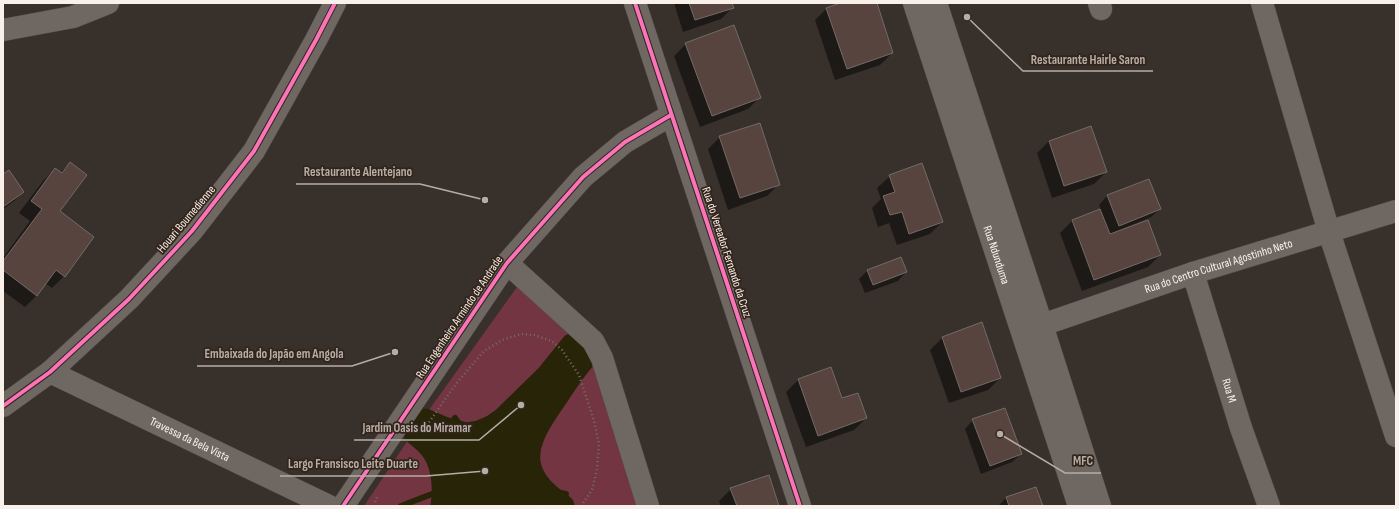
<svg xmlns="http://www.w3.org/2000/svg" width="1399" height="509" font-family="'Sofia Sans Condensed',sans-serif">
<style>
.green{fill:#733541}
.water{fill:#272408}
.shadow{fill:#0007}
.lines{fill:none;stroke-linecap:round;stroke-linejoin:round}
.stream{stroke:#272408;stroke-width:6}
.canal{stroke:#272408;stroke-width:23}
.building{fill:#57443e;stroke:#736b68}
.street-casing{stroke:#534c47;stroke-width:23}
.secondary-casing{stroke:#534c47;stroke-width:23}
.path{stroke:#746e6a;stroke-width:2.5;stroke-dasharray:1 3;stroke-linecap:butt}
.street{stroke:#6e6762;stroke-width:22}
.secondary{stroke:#6e6762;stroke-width:22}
.cycleway-casing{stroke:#33251b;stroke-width:6}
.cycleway{stroke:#fb73b8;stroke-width:4}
.labels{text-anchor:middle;stroke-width:3.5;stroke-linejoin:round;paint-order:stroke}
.street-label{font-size:12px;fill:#faf0ea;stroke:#33251b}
.leader{fill:none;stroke:#b6ada7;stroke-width:1.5}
.callout-dot{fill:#b6ada7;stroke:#33251b;stroke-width:1.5}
.callout-label{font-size:13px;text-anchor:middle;font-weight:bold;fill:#b6ada7;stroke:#33251b;stroke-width:3.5;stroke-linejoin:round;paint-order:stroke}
</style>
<rect width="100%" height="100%" fill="#38302b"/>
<path class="green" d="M517,287l41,32 37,41 44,146h-275l52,-78z"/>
<path class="water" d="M572,345l13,13c-11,12 -18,23 -27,37 -13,19 -35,47 -28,72 4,17 19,29 33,39h-121c3,-20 1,-45 -13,-60 -4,-5 -10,-9 -14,-13l10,-13 19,8 22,6 13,-2 14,-6 10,-7 44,-43z"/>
<path class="shadow" d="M674,3h57l2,4 -12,12 -38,13z
M843,3h33l16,50 -12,12 -45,15 -20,-60 12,-12z
M686,44l74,53 -12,12 -48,18 -26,-71z
M720,137l59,47 -12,12 -39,14 -20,-61z
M1049,141l57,31 -12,12 -42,14 -15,-45z
M70,163l-11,48 5,65 -12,12 -7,-5 -8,12 -12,12 -22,-16v-33l27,-37 -11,-8 24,-32 12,-12 5,4z
M3,175l20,17 -9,9 -11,8z
M890,176l52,46 -12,12 -33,11 -8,-22 -11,4 -6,-19 9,-9 -4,-11z
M1148,180l12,29 -9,8 -29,12 1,1 37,25 -12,12 -66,24 -22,-58 12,-12 29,-11 -2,-5 8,-9z
M867,271l39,1 -8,9 -33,12 -6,-14z
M942,338l58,40 -12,12 -39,13 -19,-53z
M831,368l11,32 24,18 -12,12 -48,17 -20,-55 12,-12z
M973,420l48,34 -9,8 -31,12 -16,-45z
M1036,488l6,18h-44l8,-8z
M731,489l47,17h-57l-2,-5z"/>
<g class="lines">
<path class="stream" d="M517,409l10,-20
M455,418l15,21
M536,488l30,6
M401,506l49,-19"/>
<path class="canal" d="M442,506c3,-20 1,-45 -13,-60 -4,-5 -10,-9 -14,-13l10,-13 19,8 22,6 13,-2 14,-6 10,-7 44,-43 25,-31 13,13c-11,12 -18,23 -27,37 -13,19 -35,47 -28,72 4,17 19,29 33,39"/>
</g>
<path class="building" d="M689,3h43l2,5 -39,12z
M840,3h37l16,50 -46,16 -21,-61z
M734,25l27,73 -49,18 -27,-73z
M760,123l20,62 -40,13 -21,-62z
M1091,126l16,46 -43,14 -15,-45z
M70,162l17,13 -27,36 34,26 -29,40 -9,-7 -19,26 -34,-26v-9l39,-52 -11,-8 24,-33 7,5z
M922,163l21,59 -34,12 -7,-22 -12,3 -7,-19 12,-4 -6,-17z
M9,170l15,22 -21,15v-33z
M1149,179l12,30 -42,17 -12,-31z
M1100,209l10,25 38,-14 13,35 -67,25 -22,-60z
M901,257l6,15 -34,13 -6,-15z
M982,322l19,56 -40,14 -19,-55z
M831,367l11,31 16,-5 9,25 -49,18 -20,-57z
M1005,408l17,46 -32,12 -18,-47z
M769,475l10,31h-42l-7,-18z
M1036,487l7,19h-34l-3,-9z"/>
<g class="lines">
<defs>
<g id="street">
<path d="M635,3l165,503"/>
<path d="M1099,3l2,6"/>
<path d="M1262,3l67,229 67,204"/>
<path d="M3,30l70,-13 35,-14"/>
<path d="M507,263l86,78 9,17 46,148"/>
<path id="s1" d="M1193,273l48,155 28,78"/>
<path id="s2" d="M1042,325l151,-52 203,-62"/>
<path id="s3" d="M50,372l279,134"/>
<path d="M343,506l164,-243 76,-86 42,-35 46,-27"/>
</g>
<g id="secondary">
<path id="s4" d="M914,3l165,503"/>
<path d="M936,3l106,322 58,181"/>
<path d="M3,406l47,-34 79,-73 63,-68 62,-80 62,-111 19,-37"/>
</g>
</defs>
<use href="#street" class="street-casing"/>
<use href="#secondary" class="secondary-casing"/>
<path class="path" d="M422,432l34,-48 28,-33 18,-11 19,-6 13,1 18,6 10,9 17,25 15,46 5,23 -2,25 -5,21 -11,16
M375,506v-4l2,-5"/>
<use href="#street" class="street"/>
<use href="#secondary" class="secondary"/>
<defs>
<path id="cycleway" d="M635,3l165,503
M3,406l47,-34 79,-73 63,-68 62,-80 62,-111 19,-37
M343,506l164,-243 76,-86 42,-35 46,-27"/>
</defs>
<use href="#cycleway" class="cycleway-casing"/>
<use href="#cycleway" class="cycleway"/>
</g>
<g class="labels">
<g class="street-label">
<text transform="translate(186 219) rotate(-50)" y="4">Houari Boumedienne</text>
<text transform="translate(727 252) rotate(72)" y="4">Rua do Vereador Fernando da Cruz</text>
<text dy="4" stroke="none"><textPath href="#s4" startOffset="265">Rua Ndunduma</textPath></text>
<text dy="4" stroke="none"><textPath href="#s2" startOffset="186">Rua do Centro Cultural Agostinho Neto</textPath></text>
<text transform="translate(459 317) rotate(-56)" y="4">Rua Engenheiro Armindo de Andrade</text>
<text dy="4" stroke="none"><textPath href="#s1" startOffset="123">Rua M</textPath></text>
<text dy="4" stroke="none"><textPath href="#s3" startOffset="155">Travessa da Bela Vista</textPath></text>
</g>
</g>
<path class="leader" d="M967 17L1023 71H1153M485 200L420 184H296M395 352L352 366H197M521 405L479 440H354M1000 434L1065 473H1101M485 471L426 476H280"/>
<g class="callout-dot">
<circle cx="967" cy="17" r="4"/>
<circle cx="485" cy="200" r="4"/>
<circle cx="395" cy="352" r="4"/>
<circle cx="521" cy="405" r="4"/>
<circle cx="1000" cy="434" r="4"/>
<circle cx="485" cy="471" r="4"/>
</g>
<g class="callout-label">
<text x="1088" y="64">Restaurante Hairle Saron</text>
<text x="358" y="176">Restaurante Alentejano</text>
<text x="274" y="358">Embaixada do Japão em Angola</text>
<text x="417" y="432">Jardim Oasis do Miramar</text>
<text x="1083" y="465">MFC</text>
<text x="353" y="468">Largo Fransisco Leite Duarte</text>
</g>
<rect width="1399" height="509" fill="none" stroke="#faf0ea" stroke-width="8"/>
</svg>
